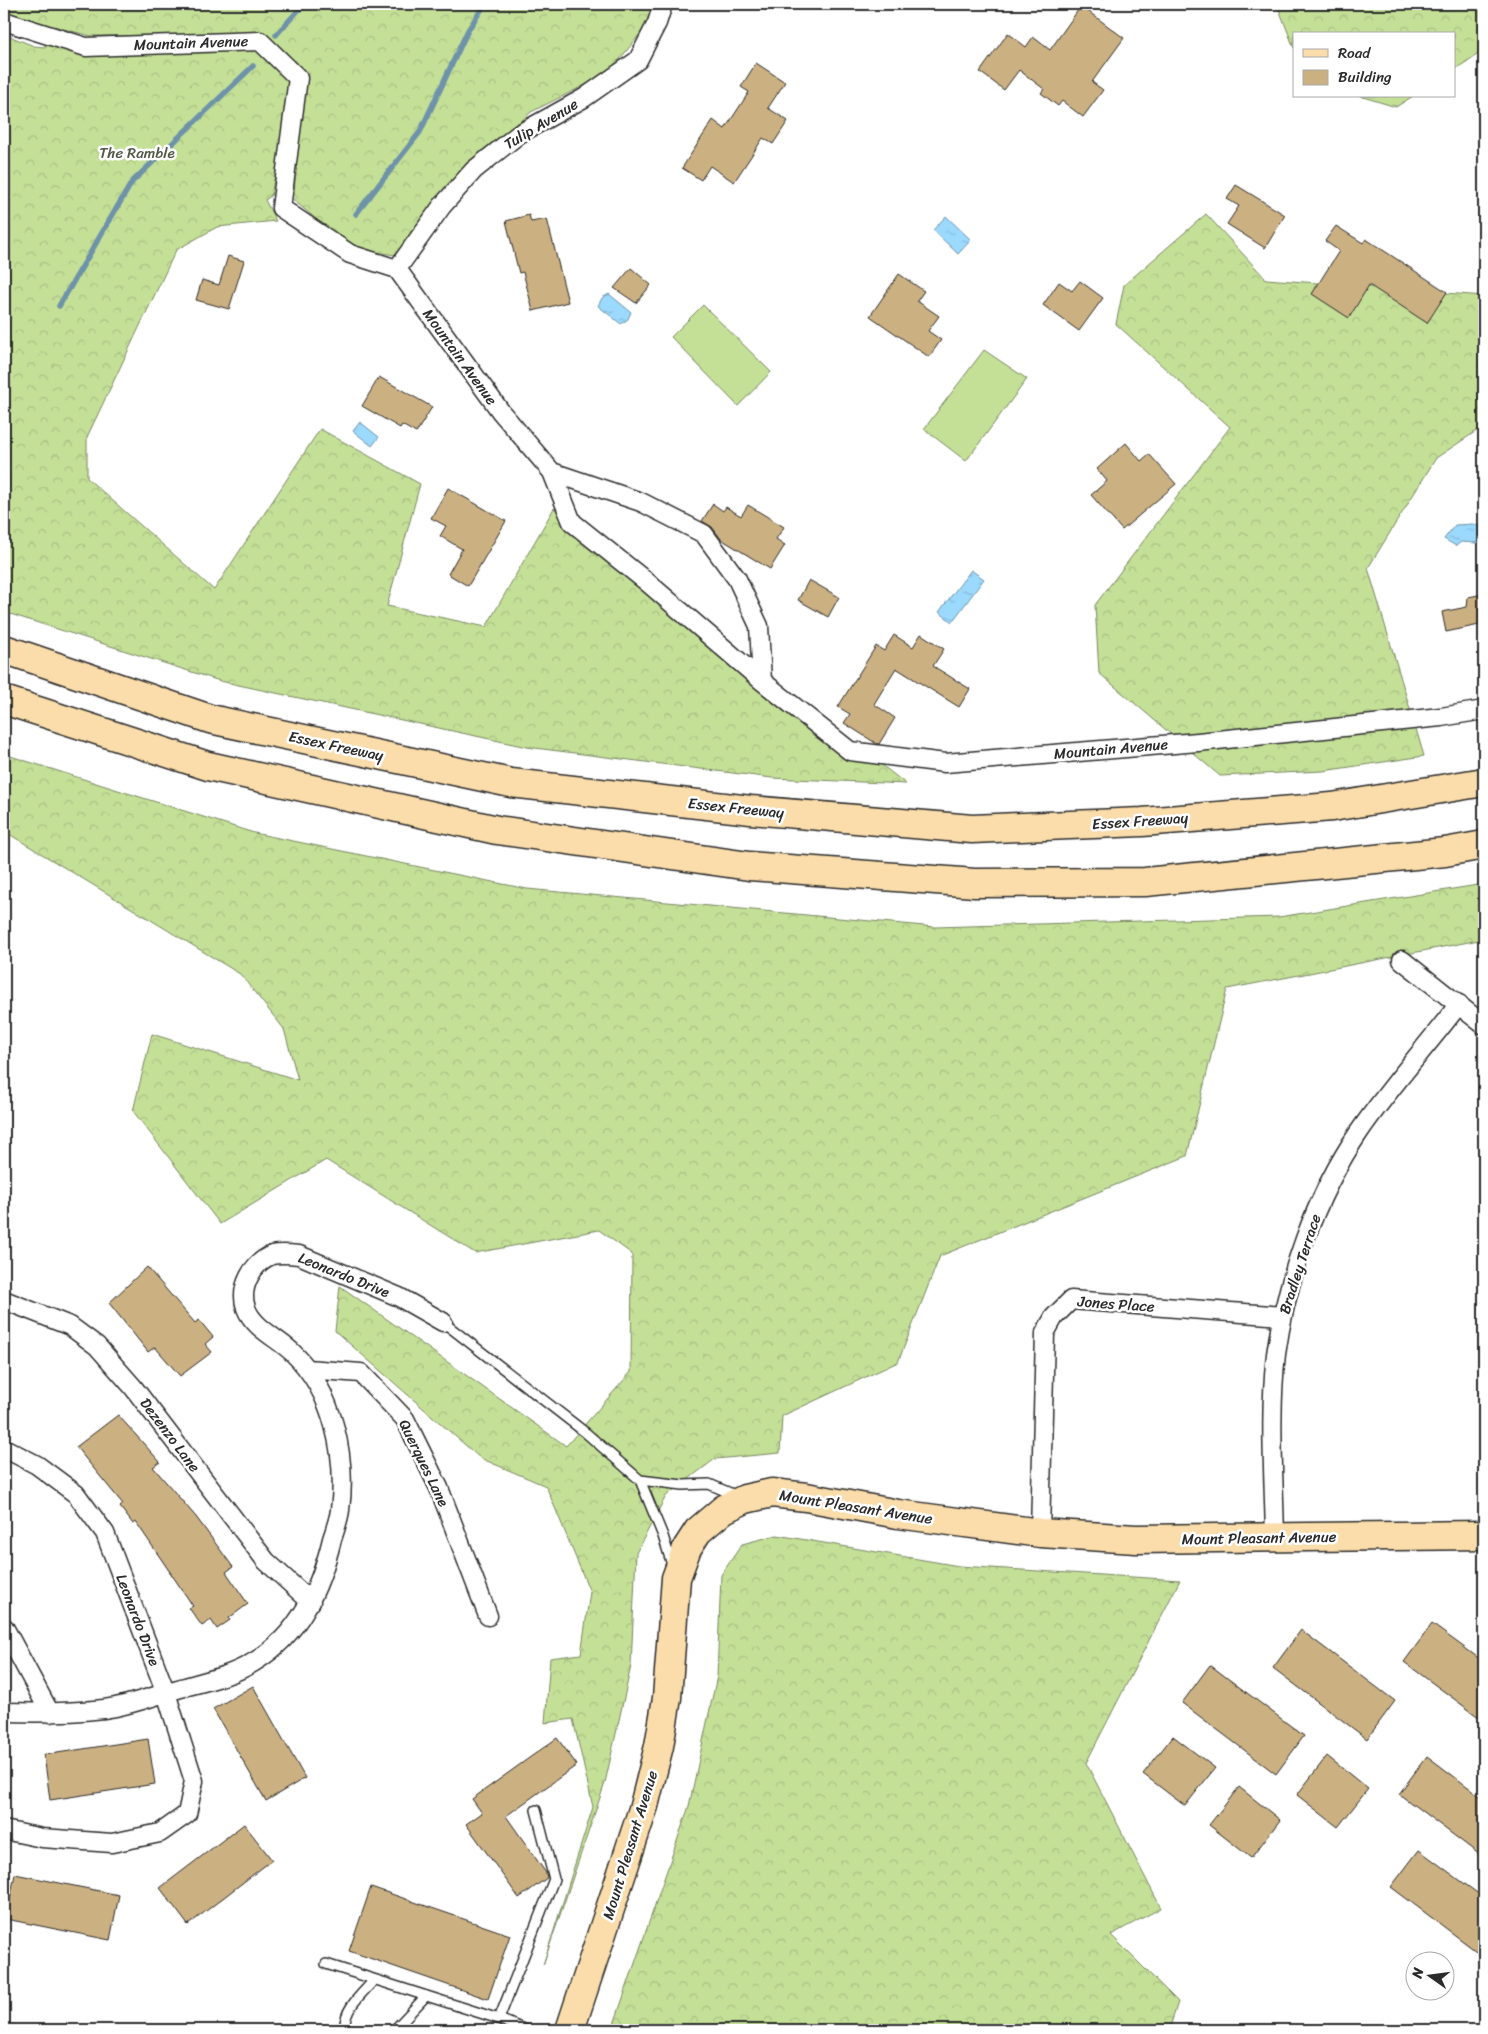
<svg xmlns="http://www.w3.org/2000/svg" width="1488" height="2034" font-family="Sriracha,sans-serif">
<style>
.forest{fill:url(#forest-crowns);stroke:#788661}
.pitch{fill:#c4e097;stroke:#788661}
.water{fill:url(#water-ripples);stroke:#6e93a9}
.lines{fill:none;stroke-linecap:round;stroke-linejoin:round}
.stream{stroke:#6e93a9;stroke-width:5.5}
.building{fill:#cbb081;stroke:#2b2b2b}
.lane-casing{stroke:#2b2b2b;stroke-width:12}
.street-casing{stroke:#2b2b2b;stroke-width:21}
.primary-casing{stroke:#2b2b2b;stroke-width:31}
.highway-casing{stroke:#2b2b2b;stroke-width:31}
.lane{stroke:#fff;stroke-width:9}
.street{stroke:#fff;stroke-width:18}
.primary{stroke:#faddab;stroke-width:28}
.highway{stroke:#faddab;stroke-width:28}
.labels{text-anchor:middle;stroke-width:5;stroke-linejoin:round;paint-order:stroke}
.street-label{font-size:15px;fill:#2b2b2b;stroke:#fff}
.park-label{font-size:15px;fill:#515846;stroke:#fff}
</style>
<defs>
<pattern id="forest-crowns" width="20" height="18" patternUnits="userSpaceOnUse" patternTransform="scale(1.25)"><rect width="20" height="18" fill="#c4e097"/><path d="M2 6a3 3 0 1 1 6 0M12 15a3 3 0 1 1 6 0" fill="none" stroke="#a9c082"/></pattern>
<pattern id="water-ripples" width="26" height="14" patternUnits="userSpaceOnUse" patternTransform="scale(1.25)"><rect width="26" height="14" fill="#9bd9fd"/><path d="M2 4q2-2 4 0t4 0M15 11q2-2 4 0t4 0" fill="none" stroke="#86bad9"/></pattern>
</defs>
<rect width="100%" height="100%" fill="#fff"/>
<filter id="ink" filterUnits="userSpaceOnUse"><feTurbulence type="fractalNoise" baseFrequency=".02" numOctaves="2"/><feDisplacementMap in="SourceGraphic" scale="10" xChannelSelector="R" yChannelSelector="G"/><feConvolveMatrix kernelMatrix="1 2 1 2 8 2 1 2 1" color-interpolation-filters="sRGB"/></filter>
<g filter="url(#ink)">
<path class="forest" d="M4,4h650l-3,16 -42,53 -78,39 -90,84 -46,59c-12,-2 -32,-4 -45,-10 -14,-7 -41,-33 -56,-44l6,-132 -38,-35 -171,2 -82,-21 -5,-3z
M1277,4h207v51l-4,-2 -26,17v-36h-160v14z
M4,34l30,12 11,1 1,-9 210,11 37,31 -22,116 -6,4 11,21 -59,6 -41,23 -89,187v41l127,112 106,-161 100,55 -33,122 99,21 68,-119 352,276 -134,-6 -245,-31 -307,-66 -216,-69z
M1360,96h53l-17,11z
M1206,214l60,65 218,17v130l-48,32 -68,110 56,188 -101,15 -103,5 -121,-103 -4,-68 135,-178 -114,-103 8,-39z
M4,754l250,79 273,56 408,38 344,-10 205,-33v55l-257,50 -40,167 -247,100 -42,106 -116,54 -2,37 -65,6 -49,37 -30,57 -5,113 -26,117 -62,182 50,-158 -20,-88 -28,4 5,-65 31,-4 9,-62 -44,-106 -66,-28 -145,-127 5,-45 226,160 65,-74 1,-118 -33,-24 -124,23 -149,-93 -106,64 -87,-113 19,-77 146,46 -14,-51 -44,-55 -236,-143z
M777,1535l182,31 221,14 -94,183 75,145 -50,27 67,67 -9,28h-557l77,-224 28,-130 4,-101 21,-31z"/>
<path class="pitch" d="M703,305l68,67 -33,34 -67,-69z
M984,350l43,29 -61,82 -42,-32z"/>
<path class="water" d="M946,216l25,24 -13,14 -25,-24z
M609,294l22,18 -3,7 -7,5 -23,-18 4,-8z
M360,422l19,15 -7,9 -19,-15z
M1473,524l8,3 1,7 -6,9 -15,-1 -5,4 -12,-7 11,-14z
M971,570l13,9 -32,43 -13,-10z"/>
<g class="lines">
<path class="stream" d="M276,35l28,-31
M356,214l64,-82 48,-102 17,-26
M59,306l73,-124 121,-116"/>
</g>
<path class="building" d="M1081,6l43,32 -32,44 11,8 -20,27 -21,-16 -4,5 -17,-13 3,-4 -25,-19 -15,20 -24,-18 28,-39 18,14 7,-10 17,13z
M756,63l29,19 -17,26 20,13 -15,23 -10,-6 -29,44 -24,-16 -9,14 -19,-12 31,-48 12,9 24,-37 -8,-5z
M1236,185l49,30 -20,33 -38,-24 12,-18 -12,-7z
M529,215l2,7 16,-3 21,83 -35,9 -10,-39 -4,1 -13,-52z
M1336,226l27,17 3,-4 81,53 -20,31 -58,-38 -20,33 -37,-24 27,-43 -14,-10z
M228,256l16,5 -15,48 -33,-9 6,-20 17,5z
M631,268l20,17 -15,18 -22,-15z
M899,274l25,17 -7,10 22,15 -11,15 13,9 -12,17 -59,-41z
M1080,281l23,17 -24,33 -36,-26 16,-23 13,9z
M379,377l53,30 -16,26 -14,-8 -2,3 -38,-22z
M1126,443l15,18 8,-7 27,30 -54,46 -31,-35 16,-14 -10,-12z
M448,488l58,33 -38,65 -20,-12 14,-25 -22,-13 6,-10 -15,-8z
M713,504l10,7 3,-4 15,9 7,-11 36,22 -8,12 9,6 -15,24 -49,-30 -9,-12 -10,-6z
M809,580l30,17 -11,20 -30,-17z
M1484,594v30l-38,8 -4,-20 25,-5 1,-10z
M921,634l23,15 -11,17 37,23 -11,18 -63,-39 -22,36 21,14 -16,26h-2l-33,-21 6,-9 -12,-7 38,-61 8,5 10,-16 19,12z
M147,1267l48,56 4,-3 14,17 -8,7 7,8 -32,24 -25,-29 -7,5 -39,-49z
M118,1415l42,47 -7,5 43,50 37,50 -7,5 22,32 -19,14 1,2 -13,9 -6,-9 -9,6 -13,-18 4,-2 -57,-84 -3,2 -13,-17 3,-3 -47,-57z
M1432,1624l52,38v59l-80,-59z
M1301,1630l94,71 -28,38 -94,-71z
M1210,1665l94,71 -28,38 -94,-71z
M253,1686l52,92 -39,23 -53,-92z
M1173,1736l42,32 -30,38 -42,-32z
M557,1738l20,27 -71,51 40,57 1,5 -28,20 -53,-74 16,-11 -10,-14z
M148,1739l7,45 -105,16 -6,-45z
M1327,1756l41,33 -30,38 -41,-32z
M1427,1756l57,43v59l-85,-64z
M1239,1787l41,33 -29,38 -42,-33z
M244,1824l28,36 -84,65 -28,-37z
M1419,1850l65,48v59l-93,-70z
M15,1874l104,21 -9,45 -104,-21z
M371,1887l139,48 -22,64 -139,-48z"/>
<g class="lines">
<defs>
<path id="lane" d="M443,1322l143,111 54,47 23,56 10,32
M640,1480l43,5 26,-1 28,12
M326,1964l173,55 27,11
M499,2019l55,-140 -18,-69
M348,2030l-3,-3c-1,-19 18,-34 29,-47
M394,2030l32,-34"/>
<path id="street" d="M4,21l82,26 174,-6 38,37 -17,130 69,46 47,15 104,143 51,60 89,30 63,32 33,45 22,47 3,55 88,70 95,12 253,-21 243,-25 43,-7
M397,269l45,-63 32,-36 45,-36 65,-36 54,-38 19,-37 6,-19
M552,472l20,50 75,60 115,99
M1402,960l82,65
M4,1300l66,26 27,20 36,41 133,174 45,41
M307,1369l54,4 44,46 34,69 49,128
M4,1448l33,17 39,29 29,39 61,160 28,88 -7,33 -27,19 -48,10 -70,-5 -38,-8
M1040,1533l5,-200 9,-16 17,-17 212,16
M1275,1539c-1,-61 -6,-125 1,-185 11,-77 39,-157 83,-222 30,-44 67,-85 100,-128
M4,1627l46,86
M4,1712c33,1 66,1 100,-3 23,-3 48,-12 70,-19 27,-8 56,-13 80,-28 45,-27 66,-73 78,-123 3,-9 7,-20 8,-29 7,-54 -7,-119 -47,-157 -15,-15 -39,-24 -47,-45 -7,-20 6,-45 26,-53 9,-2 18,-1 27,0l100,42 44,25"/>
<path id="primary" d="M570,2030l74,-224 15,-60 8,-48 9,-120 11,-30 11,-17 26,-22 21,-10 27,-6 34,4 92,17 142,19 96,6 348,-4"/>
<path id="highway" d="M4,649l206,70 301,64 240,27 221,19 170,-7 190,-15 152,-25
M4,700l204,66 289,64 252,36 226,17 170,-1 300,-30 39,-7"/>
</defs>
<use href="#lane" class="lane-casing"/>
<use href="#street" class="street-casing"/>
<use href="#primary" class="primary-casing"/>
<use href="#highway" class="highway-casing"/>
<use href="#lane" class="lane"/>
<use href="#street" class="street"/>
<use href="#primary" class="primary"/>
<use href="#highway" class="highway"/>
</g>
</g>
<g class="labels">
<g class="street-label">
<text transform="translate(191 43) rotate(-2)" y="5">Mountain Avenue</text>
<text transform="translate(541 124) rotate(-31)" y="5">Tulip Avenue</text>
<text transform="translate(460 357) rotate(54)" y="5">Mountain Avenue</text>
<text transform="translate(336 746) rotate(12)" y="5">Essex Freeway</text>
<text transform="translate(1111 749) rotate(-5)" y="5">Mountain Avenue</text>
<text transform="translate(736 808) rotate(6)" y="5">Essex Freeway</text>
<text transform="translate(1140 821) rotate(-4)" y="5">Essex Freeway</text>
<text transform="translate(1300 1264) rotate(-72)" y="5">Bradley Terrace</text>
<text transform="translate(344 1275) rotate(22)" y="5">Leonardo Drive</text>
<text transform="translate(1116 1304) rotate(4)" y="5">Jones Place</text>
<text transform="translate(170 1435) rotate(53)" y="5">Dezenzo Lane</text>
<text transform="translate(424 1463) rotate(64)" y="5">Querques Lane</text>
<text transform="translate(856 1507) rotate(9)" y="5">Mount Pleasant Avenue</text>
<text transform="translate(1259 1538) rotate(-1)" y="5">Mount Pleasant Avenue</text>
<text transform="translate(138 1620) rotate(69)" y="5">Leonardo Drive</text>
<text transform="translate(630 1845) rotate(-73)" y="5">Mount Pleasant Avenue</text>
</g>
<g class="park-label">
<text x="137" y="158">The Ramble</text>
</g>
</g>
<rect width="1488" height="2034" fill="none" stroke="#fff" stroke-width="20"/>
<rect x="10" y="10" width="1468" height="2014" fill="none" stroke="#2b2b2b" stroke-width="2" filter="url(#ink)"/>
<rect x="1293" y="32" width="162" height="65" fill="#ffffff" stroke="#aaaaaa"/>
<rect x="1303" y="49" width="25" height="8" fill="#faddab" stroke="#aaaaaa"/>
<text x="1338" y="58" font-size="15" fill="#2b2b2b">Road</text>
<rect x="1303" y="70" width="25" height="15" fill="#cbb081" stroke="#aaaaaa"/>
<text x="1338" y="82" font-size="15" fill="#2b2b2b">Building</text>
<g transform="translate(1430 1976) rotate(284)"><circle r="24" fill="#ffffff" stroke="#aaaaaa"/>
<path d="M0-4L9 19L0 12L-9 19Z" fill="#2b2b2b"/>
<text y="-8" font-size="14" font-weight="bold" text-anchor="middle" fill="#2b2b2b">N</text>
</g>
</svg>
